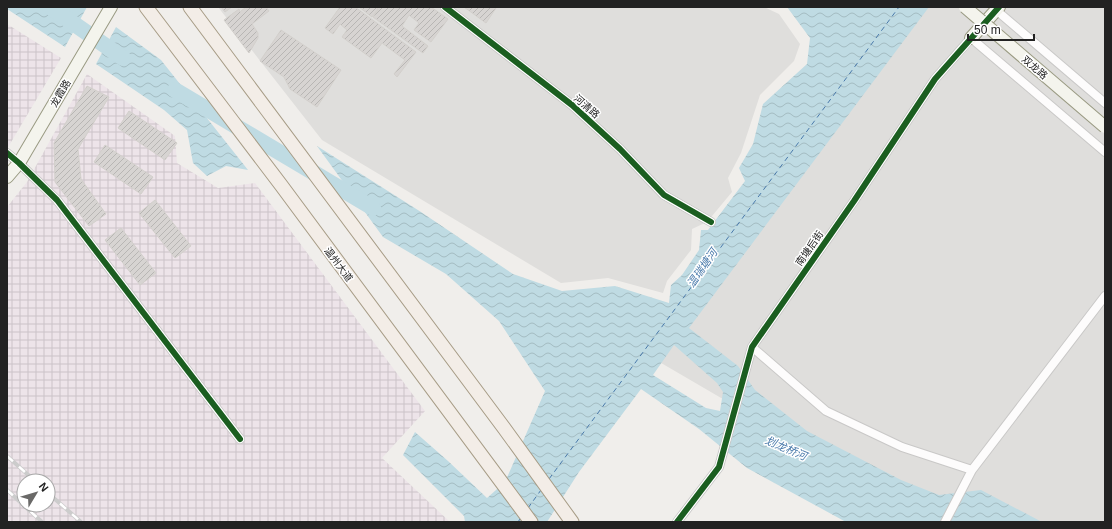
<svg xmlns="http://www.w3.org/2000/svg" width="1112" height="529" font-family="Arial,'Noto Sans SC',sans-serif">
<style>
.residential{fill:#dfdedc}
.industrial{fill:url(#industrial-grid);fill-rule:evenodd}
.water{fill:url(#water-waves);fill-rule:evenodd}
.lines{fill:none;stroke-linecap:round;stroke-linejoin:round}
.river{stroke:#bfdbe3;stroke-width:16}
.ferry{stroke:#4a7aab;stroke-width:1;stroke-dasharray:5 4;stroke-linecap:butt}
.building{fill:url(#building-hatch);stroke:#d3d0cc}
.street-casing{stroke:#c9c8c7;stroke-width:10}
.secondary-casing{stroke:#999a82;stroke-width:14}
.primary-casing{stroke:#a79c86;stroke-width:15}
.street{stroke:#fdfcfc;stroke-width:8}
.secondary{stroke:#f4f4ed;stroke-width:12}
.primary{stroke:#f3ede7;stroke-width:13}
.rail-casing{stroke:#ccc;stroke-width:4}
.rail{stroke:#fff;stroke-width:2.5;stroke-dasharray:8;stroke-linecap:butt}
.secondary-bridge-casing{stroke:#999a82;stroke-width:14;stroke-linecap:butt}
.secondary-bridge{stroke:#f4f4ed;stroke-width:12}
.cycleway-casing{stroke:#fff;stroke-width:8}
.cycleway{stroke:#1b5e20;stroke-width:6}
.labels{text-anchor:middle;stroke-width:3;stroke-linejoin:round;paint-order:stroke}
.street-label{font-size:10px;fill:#222;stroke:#fff}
.water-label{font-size:11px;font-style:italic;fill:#4a7aab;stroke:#fff}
</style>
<defs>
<pattern id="industrial-grid" width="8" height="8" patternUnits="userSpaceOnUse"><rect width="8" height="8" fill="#ede4e9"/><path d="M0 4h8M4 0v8" fill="none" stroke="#cbc3c8"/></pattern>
<pattern id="water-waves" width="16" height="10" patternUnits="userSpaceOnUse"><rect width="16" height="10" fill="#bfdbe3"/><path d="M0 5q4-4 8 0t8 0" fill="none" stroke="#a4bcc2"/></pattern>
<pattern id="building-hatch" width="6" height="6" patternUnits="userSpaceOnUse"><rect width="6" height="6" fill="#d7d4d2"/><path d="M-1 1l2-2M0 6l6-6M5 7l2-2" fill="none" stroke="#b8b6b4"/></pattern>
</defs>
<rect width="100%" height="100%" fill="#f0eeeb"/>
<path class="residential" d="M218,7h546l15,7 21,30 -6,17 -34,34 -19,58 -13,25 4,14 -25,30 -15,7 -1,21 -24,31 -4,12 -55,-15 -47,5 -239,-143z
M903,7h202v515h-171l-290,-169z"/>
<path class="industrial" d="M7,24l54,34 -54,91z
M87,74l88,62 2,27 41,25 37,-5 170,228 -43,47 68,64h-443v-315l20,-25zM24,481h24v24h-24z"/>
<path class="water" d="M7,7h80l-22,40 -58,-38z
M787,7h142l-240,321 49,38 17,24 52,41 94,49 38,15 42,-5 61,32h-196l-99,-54 -48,-39 -58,-40 -62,83 -32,50h-82l-1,-6 -61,-61 12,-23 33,29 39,37 18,-16 40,-91 -46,-70 -53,-47 -63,-37 -66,-91 104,66 92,62 49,17 53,-5 54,17 2,-18 11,-10 17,-25 2,-20h7l37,-49 -6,-13 14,-24 10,-40 44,-40 3,-26zM674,345l43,38 6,9 -3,19 -14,-3 -53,-33z
M116,27l45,33 87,110 -22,-4 -19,10 -14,-13 -6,-33 -23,-20 -68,-46z"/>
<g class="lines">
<path class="river" d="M50,7l73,51
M175,90l198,118"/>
<path class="ferry" d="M549,479l350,-472
M528,508l13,-18
M518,522l2,-3"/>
</g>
<path class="building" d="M221,7h11l-7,5z
M246,7h20l3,4 -17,13 6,9v5l-9,15 -25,-33 15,-11 1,3z
M340,7h15l61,45 -19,25 -3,-3 11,-14 -23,-17 -11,15 -29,-21 5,-7 -7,-6 -7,10 -8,-6z
M359,7h17l2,2 -6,8z
M380,7h51l17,12 -17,23 -17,-12 5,-7 -10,-8 -7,11 26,20 -5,7 -50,-36z
M464,7h30l2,1 -10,15z
M281,30l60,40 -24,37 -27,-18 -6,-12 -24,-16z
M87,86l22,11 -31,52 3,30 25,35 -17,12 -34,-44 -1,-39z
M129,111l48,32 -12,17 -47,-32z
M105,145l48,32 -12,17 -47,-32z
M155,200l36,46 -16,12 -36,-45z
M121,228l35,45 -16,12 -35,-45z"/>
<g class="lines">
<defs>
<path id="street" d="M445,7l127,98 48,44 44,46 47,27
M996,10l109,93
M7,153l12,10 38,37 183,239
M752,347l74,64 76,36 70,23
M677,522l42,-55 33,-120 102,-146 81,-122 36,-41 134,114
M945,522l27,-52 133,-174"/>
<path id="secondary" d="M971,38l28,-31
M7,177l12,-14 92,-156"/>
<path id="primary" d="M146,7l135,178 250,337
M190,7l314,421 68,94"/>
</defs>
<use href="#street" class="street-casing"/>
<use href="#secondary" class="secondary-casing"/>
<use href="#primary" class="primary-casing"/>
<use href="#street" class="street"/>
<use href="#secondary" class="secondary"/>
<use href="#primary" class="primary"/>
<defs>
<path id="rail" d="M7,456l28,25
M7,490l35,32
M48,493l33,29"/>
</defs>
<use href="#rail" class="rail-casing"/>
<use href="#rail" class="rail"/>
<defs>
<path id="secondary-bridge" d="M965,7l140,120"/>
</defs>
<use href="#secondary-bridge" class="secondary-bridge-casing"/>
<use href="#secondary-bridge" class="secondary-bridge"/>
<defs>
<path id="cycleway" d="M445,7l127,98 48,44 44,46 47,27
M7,153l12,10 38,37 183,239
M677,522l42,-55 33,-120 102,-146 81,-122 64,-72"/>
</defs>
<use href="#cycleway" class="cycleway-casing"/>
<use href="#cycleway" class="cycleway"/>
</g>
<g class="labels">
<g class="street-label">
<text transform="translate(1035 67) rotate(41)" y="4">双龙路</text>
<text transform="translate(60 93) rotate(-59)" y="4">龙霞路</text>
<text transform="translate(587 106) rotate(41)" y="4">河清路</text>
<text transform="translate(809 248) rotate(-55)" y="4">南塘后街</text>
<text transform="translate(339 264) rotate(53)" y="4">温州大道</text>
</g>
<g class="water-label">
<text transform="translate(702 268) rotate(-55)" y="4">温瑞塘河</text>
<text transform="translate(786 448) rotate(23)" y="4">划龙桥河</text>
</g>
</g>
<rect width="1112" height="529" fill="none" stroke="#222222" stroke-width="16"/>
<g transform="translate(36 493) rotate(52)"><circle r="19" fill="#ffffff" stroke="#a7a7a7"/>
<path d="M0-3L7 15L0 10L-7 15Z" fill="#6a6968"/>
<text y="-6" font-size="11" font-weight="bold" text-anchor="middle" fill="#222222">N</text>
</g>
<path d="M968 34v6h66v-6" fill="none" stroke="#222222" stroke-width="2"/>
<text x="974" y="34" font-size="12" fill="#222222" stroke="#ffffff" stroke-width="3" paint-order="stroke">50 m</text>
</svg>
